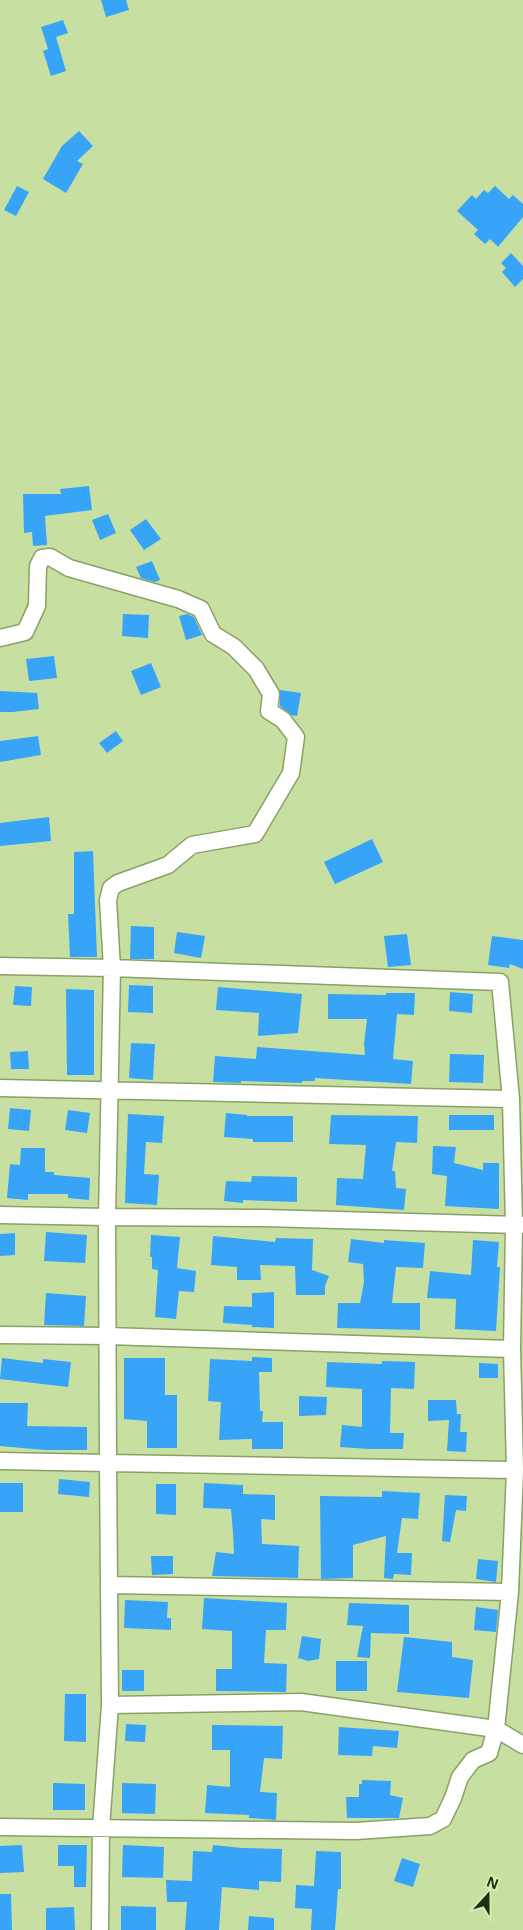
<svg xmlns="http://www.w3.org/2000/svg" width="523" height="1930" font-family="'Noto Sans',sans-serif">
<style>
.building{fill:#37a4f7}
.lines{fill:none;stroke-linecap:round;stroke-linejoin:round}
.street-casing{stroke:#8aa165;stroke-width:19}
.street{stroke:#fff;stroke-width:16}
</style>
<rect width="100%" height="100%" fill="#c7e0a2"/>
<path class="building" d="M101,0h25l3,10 -23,7z
M63,20l5,13 -12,4 10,34 -15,5 -8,-25 5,-2 -7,-22z
M79,131l14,15 -16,15 6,3 -17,29 -23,-14 19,-33z
M17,186l12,6 -13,24 -12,-6z
M495,186l14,13 4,-4 10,9v13l-25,30 -8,-8 -5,5 -11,-10 4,-4 -21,-19 15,-16 4,4 8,-9 4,3z
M511,253l12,13v13l-8,8 -13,-15 4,-4 -5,-5z
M89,486l3,24 -47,6 2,29 -14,1 -1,-14 -8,1 -1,-39h38l-1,-5z
M108,514l8,19 -16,7 -8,-20z
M146,519l15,20 -17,11 -14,-20z
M152,561l8,19 -5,2 -14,-4 -5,-11z
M123,614l26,1 -1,23 -26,-2z
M187,614l7,3 8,18 -16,5 -7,-24z
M54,656l3,22 -28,3 -3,-22z
M151,663l10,24 -20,8 -10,-24z
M280,690l21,3 -4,23 -6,-1 -11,-9z
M0,691l37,2 2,16 -26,3h-13z
M116,731l7,10 -16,12 -8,-10z
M38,736l3,19 -41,7v-21z
M49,817l2,24 -51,5v-23z
M372,839l11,23 -48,22 -11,-22z
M93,851l4,106h-27l-2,-43h6v-62z
M131,926l23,1v32h-24z
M177,932l28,4 -4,22 -27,-5z
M407,934l4,31 -23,2 -4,-31z
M492,936l31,4v29l-13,-5 -1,4 -21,-3z
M129,985l24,1v27l-25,-1z
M15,986l17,1 -1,19 -18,-1z
M218,987l84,7 -4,39 -40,3 1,-23 -43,-3z
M66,989l28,1v85h-27z
M450,992l23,2 -1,19 -23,-2z
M386,993h29l-1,22 -17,-1 -4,45 20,2 -2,23 -96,-6v3h-13v2l-61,-2v2l-28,-1 2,-26 41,3 1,-12 108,8 -1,-11 3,-25h-39v-25l58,1z
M131,1043l24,1 -2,36 -24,-2z
M28,1051l1,18h-18l-1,-17z
M450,1054l34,1 -1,28 -34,-1z
M10,1108l21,2 -2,21 -21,-2z
M68,1110l22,3 -3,20 -22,-3z
M226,1113l21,2v1h46v26h-40v-3l-29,-2z
M128,1114l36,2 -2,27 -16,-1 -2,32 15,1 -2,30 -32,-2z
M331,1115l87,1 -1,27 -21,-1 -4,29h3l1,17 10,1 -2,21 -68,-5 1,-27 26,1 3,-34 -37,-1z
M449,1115h45v15h-45z
M433,1146l23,1 -2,16 29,7v-7h16v46l-54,-3 2,-30 -15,-2z
M21,1148h24v24h9v3l36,3 -1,22 -21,-2v-4h-40v6l-21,-2 3,-34 10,1z
M252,1176l45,1v25l-54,-2v3l-19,-2 2,-20 25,1z
M46,1232l41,3 -2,28 -41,-2z
M15,1233v22l-15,1v-22z
M151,1235l29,2 -3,31 19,3 -2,21 -15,-1 -3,28 -21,-2 3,-47 -6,-1v-12h-2z
M213,1236l62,6 1,-4 37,1 -1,31 17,6 -4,10v9h-29l-1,-29 -35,-1 1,15h-24v-13l-26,-2z
M351,1239l33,4v-3l41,3 -2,25 -27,-1 -4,36h28v27l-83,-2 1,-25h22l4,-21 -1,-18 -15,-2z
M473,1240l26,2 -2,25h3l-4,64 -41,-2 1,-30 -29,-1 3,-27 41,4z
M274,1292v36l-22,-1v-2l-29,-2 1,-17 28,1v-14z
M46,1293l40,3 -2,30 -40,-1z
M252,1357l20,1v14h-13l1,39h3l-1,11h21v27h-31v-10l-33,1 2,-38 -13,-1 2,-42 42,2z
M2,1358l41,5v-4l28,3 -3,25 -68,-8z
M124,1358h41v37h12v53h-30v-27l-23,-2z
M382,1361l33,1 -1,27 -23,-1 -1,45h14l-1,16h-34l-29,-2 2,-22 20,2v-38l-36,-2 1,-25 55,2z
M479,1363l19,1v14h-19z
M299,1396l28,1 -1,18 -27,1z
M428,1400h28l1,14h4l-1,18h7l-1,20 -19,-1 2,-31 -21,1z
M0,1403h28l-1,23 60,1v23h-42l-45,-4z
M59,1479l31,3 -1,15 -31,-3z
M0,1483h23v29h-23z
M204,1483l39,2v9l32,1v25l-14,-1 1,25 37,2 -1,32 -86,-2 4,-24 18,2 -1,-22 -2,-23 -28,-1z
M156,1484h20v31l-20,-1z
M382,1491l38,2 -2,26 -16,-1 -5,35h15l-1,22 -17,-1 -1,5 -9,-1 2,-42 -33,9v33l-32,1 -1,-83 62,1z
M445,1495l22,1 -1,15 -10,-1 -6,32 -8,-1z
M151,1556h22v18l-21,1z
M478,1559l20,2 -2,21 -20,-3z
M204,1598l83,5 -1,27h-20l-2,33 23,1 -1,28 -70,-1v-22h16v-38l-30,-2z
M125,1600l43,2 -1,16h4v12l-47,-2z
M349,1603l60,2v29l-38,-1 -1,25 -13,-1 6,-31 -16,-1z
M476,1607l22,3 -2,22 -22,-2z
M302,1636l19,3 -2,20 -11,2 -10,-3z
M404,1637l48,5v15l21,3 -4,38 -72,-6z
M336,1661h31v30h-31z
M122,1670h22v21h-22z
M65,1694h21v48l-22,-1z
M126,1724l20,1 -1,17 -20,-1z
M212,1725l71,1 -1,33 -18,-1 -4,34 17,1 -1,27 -27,-2v-3l-44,-2 2,-28 23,2v-37h-18z
M339,1727l60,4 -2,17 -24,-2 -1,10 -34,-1z
M362,1780l29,1 -1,14 13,3 -4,20h-52l-1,-21h13v-13h3z
M53,1783l32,1v26h-32z
M122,1783l34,1 -1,30 -33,-1z
M22,1845l2,27 -24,1v-27z
M58,1845h29l-1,42h-12v-21h-16z
M123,1845l41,2 -1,31 -41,-1z
M213,1845l29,3 40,1 -1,33 -22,-1v9l-37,-3 -3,43h-34l2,-28h-20l-1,-22 26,1 1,-30 19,1z
M316,1851l25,1v37h-3l-3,41h-24l1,-21 -17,-1 1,-23 18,1z
M402,1858l18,6 -7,23 -19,-6z
M0,1894h11l1,36h-12z
M121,1906l35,1v23h-35z
M74,1907l1,23h-29v-22z
M249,1916l25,2v12h-26z"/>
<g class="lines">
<defs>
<path id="street" d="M0,638l25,-6 12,-26 1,-40 4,-8 8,-1 19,11 109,31 23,10 12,25 21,13 22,22 15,25 -2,17 14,9 13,17 -5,36 -36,61 -63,11 -24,20 -50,18 -7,5 -3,12 4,68 -112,-2
M0,1088l511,11
M0,1215l107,2 5,-249 388,14 11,117 3,126 -2,124 3,121 -5,122 -14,137 27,16
M0,1335l108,1 404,13
M0,1461l108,2 -1,-246 157,1 259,7
M110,1585l400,7
M0,1827l356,4 74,-5 13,-7 10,-21 7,-21 13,-17 16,-7 7,-24 -195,-27 -191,3
M100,1930l1,-102 9,-123 -2,-242 407,7"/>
</defs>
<use href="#street" class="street-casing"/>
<use href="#street" class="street"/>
</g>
<g transform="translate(488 1895) rotate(21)" stroke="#d4eeaf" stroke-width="4" paint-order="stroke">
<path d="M0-4L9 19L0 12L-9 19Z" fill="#232c14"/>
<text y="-8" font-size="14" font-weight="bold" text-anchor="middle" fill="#232c14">N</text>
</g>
</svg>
